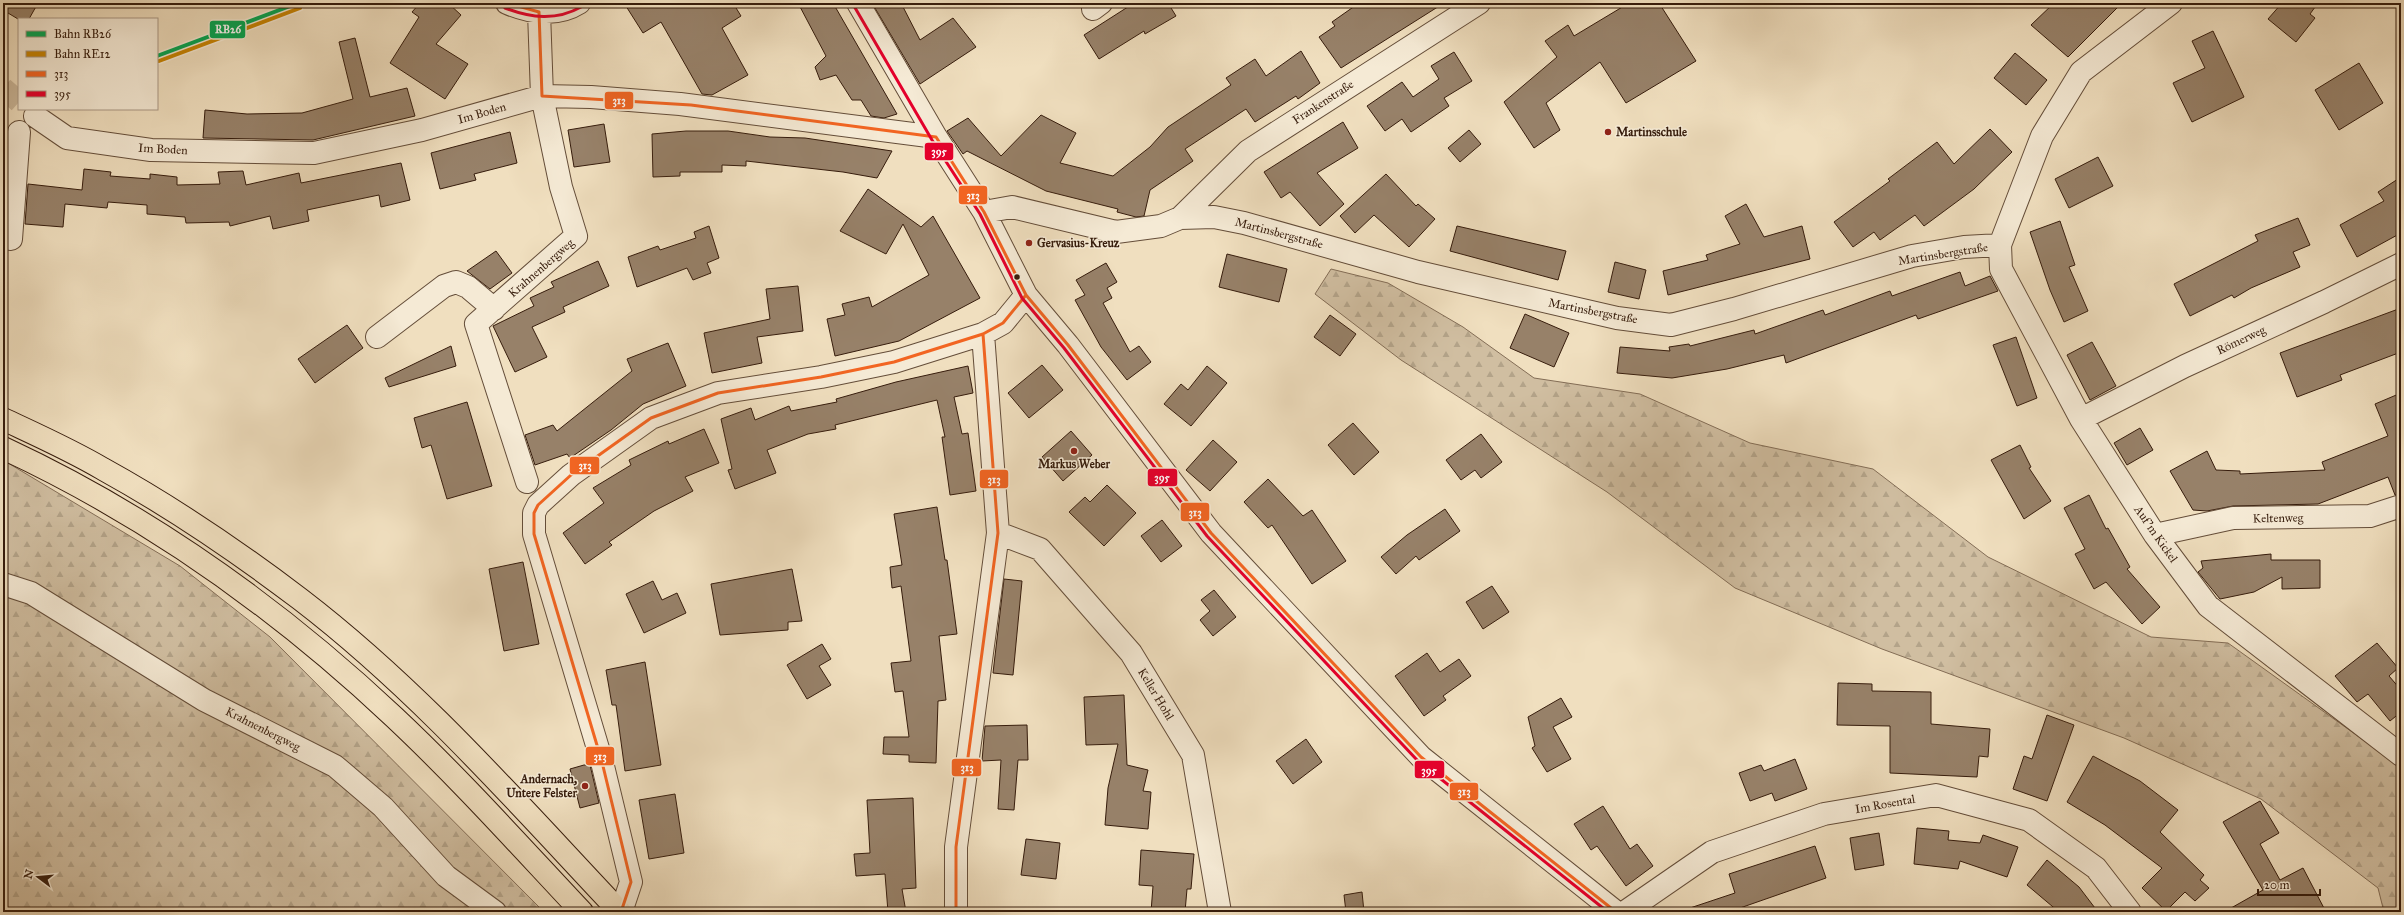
<svg xmlns="http://www.w3.org/2000/svg" width="2404" height="915" font-family="'IM FELL Great Primer',serif">
<style>
.forest{fill:url(#forest-firs);stroke:#836d56}
.building{fill:#978169;stroke:#361c0c}
.lines{fill:none;stroke-linecap:round;stroke-linejoin:round}
.minor-tunnel{stroke:#cbb89b;stroke-width:22;stroke-dasharray:22 11;stroke-linecap:butt}
.minor-casing{stroke:#644d39;stroke-width:24}
.highway-casing{stroke:#361c0c;stroke-width:24}
.minor{stroke:#f5ead5;stroke-width:22}
.highway{stroke:#f0dfbf;stroke-width:22}
.bus-1-casing{stroke:#f5ead5;stroke-width:6}
.bus-2-casing{stroke:#f5ead5;stroke-width:6}
.bus-1{stroke:#f26522;stroke-width:3}
.bus-2{stroke:#e4002b;stroke-width:3}
.rail-1-casing{stroke:#f5ead5;stroke-width:7}
.rail-2-casing{stroke:#f5ead5;stroke-width:7}
.rail-1{stroke:#00a651;stroke-width:4}
.rail-2{stroke:#c78403;stroke-width:4}
.poi-dot{fill:#8f2418;stroke:#f5ead5;stroke-width:1.5}
.bus-dot{fill:#361c0c;stroke:#f5ead5;stroke-width:1.5}
.labels{text-anchor:middle;stroke-width:3;stroke-linejoin:round;paint-order:stroke}
.street-label{font-size:12px;fill:#361c0c;stroke:#f5ead5}
.poi-label{font-size:12px;font-weight:bold;fill:#361c0c;stroke:#f5ead5;text-anchor:start}
.line-badge{stroke:#f5ead5;stroke-width:1.5}
.badge-label{font-size:11px;text-anchor:middle;font-weight:bold;fill:#fff}
</style>
<defs>
<pattern id="forest-firs" width="22" height="20" patternUnits="userSpaceOnUse"><rect width="22" height="20" fill="#d0bea1"/><path d="M5 1l3.5 6h-7zM16 11l3.5 6h-7z" fill="#b3a389"/></pattern>
</defs>
<rect width="100%" height="100%" fill="#f0dfbf"/>
<filter id="stains"><feTurbulence type="fractalNoise" baseFrequency=".005" numOctaves="4"/><feColorMatrix values="0 0 0 0 .2 0 0 0 0 .09 0 0 0 0 .02 0 0 0 .5 -.17"/></filter>
<radialGradient id="worn" r=".72"><stop offset=".6" stop-color="#630" stop-opacity="0"/><stop offset="1" stop-color="#630" stop-opacity=".3"/></radialGradient>
<path class="forest" d="M1331,269l57,14 75,44 71,51 106,16 110,49 123,26 115,88 163,80 77,6 173,124v145h-17l-6,-24 -117,-89 -137,-61 -242,-89 -147,-61 -128,-96 -206,-132 -86,-66z
M3,460l177,106 90,71 274,275h-541z"/>
<path class="building" d="M3,3h35l-9,16h-11l-15,-9z
M420,3h28l13,12 -25,29 32,20 -23,35 -55,-36 29,-46 -7,-5z
M624,3h109l8,13 -19,12 26,47 -36,20 -10,-1 -41,-72 -18,11z
M798,3h35l64,111 -13,4 -13,-2 -10,-16h-9l-16,-25 -16,5 -5,-13 11,-11z
M872,3h29l19,37 33,-22 23,29 -56,37z
M1134,3h34l8,13 -31,18 -1,-3 -45,28 -15,-24z
M1359,3h85l-103,65 -22,-31 16,-11 -3,-4z
M1629,3h30l37,58 -70,42 -26,-41 -54,41 14,27 -26,18 -30,-46 53,-45 -12,-16 23,-16 6,11z
M2054,3h68l-54,54 -37,-32z
M2282,3h36l-8,11 5,4 -19,24 -28,-23z
M2213,31l31,66 -52,25 -19,-39 32,-15 -13,-27z
M355,38l15,59 37,-9 8,28 -102,24 -110,-2 2,-28 42,4 55,-1 51,-14 -14,-57z
M1301,51l19,32 -22,16 -2,-3 -41,26 -9,-13 -61,40 8,12 -43,29 -6,26 -8,1 -19,-5 1,-3 -72,-18 -79,-40 -4,3 -16,-23 21,-13 33,38 40,-41 35,18 -16,30 53,13 37,-29 18,-20 63,-42 -5,-7 29,-19 11,17z
M1454,52l18,29 -28,17 5,8 -38,26 -9,-13 -17,12 -18,-25 35,-24 11,15 26,-18 -8,-13z
M2015,53l32,27 -21,25 -32,-27z
M2359,63l24,40 -44,27 -24,-40z
M1343,122l15,26 -41,25 27,31 -24,22 -30,-34 -9,6 -17,-26z
M604,124l6,38 -36,5 -6,-37z
M1990,129l22,23 -38,37 -50,37 -9,-11 -35,25 -6,-8 -21,15 -19,-25 56,-41 -2,-2 49,-37 17,22z
M1469,130l12,14 -21,18 -12,-14z
M686,131h42l42,6 35,1 87,13 -15,27 -34,-6 -97,-11v5l-24,-1v7h-42v4l-27,1 -1,-43z
M510,132l7,31 -43,11 2,6 -36,9 -9,-36z
M2098,157l15,29 -44,22 -14,-29z
M401,163l9,37 -29,7 -2,-12 -72,15 2,11 -36,8 -3,-13 -40,10 -1,-4 -43,1 -1,-6 -38,-3v-9l-39,-3 -1,6 -42,-4 -2,23 -38,-3 3,-40 54,6 2,-21 27,3 -1,4 40,3v-5l27,3v8l43,-1 -2,-12 25,-1 3,14 53,-12 2,10z
M1386,174l30,32 2,-2 17,15 -26,28 -35,-32 -19,18 -15,-17z
M2401,177v56l-44,24 -17,-32 44,-24 -6,-9z
M868,189l53,38 12,-11 47,82 -81,43 -64,15 -8,-37 18,-4 -3,-11 27,-7 3,10 57,-32 -26,-51 -17,30 -46,-23z
M1746,204l18,33 38,-11 8,33 -142,36 -5,-24 45,-11 -2,-5 34,-11 -15,-28z
M2298,218l12,27 -17,7 7,15 -49,21 -17,10 -2,-3 -42,21 -16,-32 84,-43 -3,-6z
M2060,221l15,44 -6,2 19,44 -24,11 -14,-32 -20,-58z
M709,226l10,32 -12,5 4,10 -18,7 -6,-12 -50,19 -9,-30 30,-11 2,4 36,-12 -2,-6z
M1457,226l109,25 -8,29 -108,-29z
M496,251l16,22 -22,16 -23,-18z
M1227,254l60,15 -8,33 -60,-15z
M598,261l11,25 -46,21 2,5 -33,15 15,30 -32,15 -22,-46 41,-20 -4,-8 24,-11 -3,-5z
M1615,262l31,8 -7,29 -31,-7z
M1106,263l11,19 -10,6 5,10 -9,5 27,49 9,-6 12,16 -24,18 -26,-33 -26,-47 10,-5 -9,-15z
M1960,272l5,14 25,-10 8,15 -80,28 -2,-4 -130,48 -2,-8 -57,14 -55,9 -55,-5 3,-26 50,4 -1,-4 20,-3 1,2 64,-16 1,4 68,-24 2,5 65,-24 2,5z
M798,286l5,45 -46,6 5,26 -50,10 -8,-40 66,-14 -4,-30z
M2401,308v44l-61,23 2,5 -45,17 -17,-44z
M1525,314l44,19 -15,34 -44,-19z
M1330,315l26,19 -16,22 -26,-19z
M347,325l16,23 -48,35 -17,-24z
M2016,337l21,61 -20,8 -24,-61z
M2092,342l24,44 -26,14 -23,-45z
M668,343l18,43 -43,18 -32,26 -41,28 -3,-4 -32,11 -10,-30 28,-10 4,6 75,-60 -5,-12z
M451,346l5,20 -67,21 -4,-9z
M1042,365l21,25 -34,28 -21,-25z
M968,366l5,27 -19,4 8,37 6,-1 8,58 -26,4 -8,-58h3l-8,-37 -102,25 1,4 -28,5 -41,16 9,23 -41,16 -7,-19 4,-1 -11,-50 30,-11 4,12 34,-14 2,5 46,-9 -1,-3 60,-17z
M1207,366l20,17 -36,43 -27,-22 17,-20 7,6z
M2401,393v101l-6,1 -7,-18 -70,27 -85,2 -26,5 -14,-1 -23,-39 37,-20 9,19 24,1v3l85,-4 -3,-8 66,-26 -13,-32z
M467,402l25,84 -45,13 -16,-54 -9,3 -8,-30z
M1353,423l26,29 -25,23 -26,-30z
M2140,428l13,22 -26,15 -13,-22z
M704,429l15,34 -34,14 8,14 -39,20 -45,31 3,3 -27,19 -22,-31 41,-30 -11,-15 38,-23 -2,-5 39,-19 1,3z
M1071,431l21,24 -29,26 -21,-24z
M1481,434l21,28 -21,16 -6,-8 -14,10 -15,-20z
M1213,440l24,22 -27,29 -24,-21z
M2020,445l11,22 -2,1 22,33 -27,18 -33,-59z
M1268,479l35,37 9,-6 34,51 -34,23 -40,-59 -4,3 -24,-26z
M1107,485l29,28 -32,33 -35,-34 16,-15 5,5z
M2089,495l17,34 2,-1 22,39 -3,2 33,38 -18,17 -36,-42 -12,7 -19,-35 10,-5 -21,-41z
M937,507l8,53h2l10,74 -18,2 7,64 -8,1 -2,62 -27,-1v-7l-26,-1 1,-17h25l-6,-46 -8,1 -4,-29 20,-2 -10,-75 -9,2 -2,-21 12,-2 -8,-51z
M1445,509l15,22 -41,29 -3,-4 -20,18 -15,-17 26,-22z
M1162,520l20,26 -21,16 -20,-26z
M2271,554v6h49v28l-38,1v-12l-28,15 -34,7 -22,-27 5,-4 -2,-7z
M523,562l16,82 -35,7 -15,-82z
M792,569l10,52 -14,1v8l-68,5 -9,-51z
M1004,579l18,2 -9,94 -20,-2z
M653,581l9,19 15,-7 9,20 -42,20 -18,-39z
M1492,586l17,26 -26,17 -17,-27z
M1214,590l22,27 -23,19 -13,-16 10,-9 -9,-11z
M2377,643l21,25 -9,8 12,14v22l-11,9 -22,-27 -11,8 -22,-26z
M822,644l9,15 -12,7 12,19 -24,14 -20,-34z
M1427,653l13,19 19,-13 12,17 -28,20 3,4 -22,16 -29,-40z
M645,662l16,103 -36,6 -9,-66h-4l-6,-35z
M1838,683l34,1v7l59,1v32l59,5 -2,28 -9,-1 -2,21 -87,-4v-47l-53,-1z
M1124,695l3,70 21,5 -5,21 8,1 -3,37 -43,-4 3,-37 10,-44 -32,1 -2,-48z
M1561,698l11,19 -19,10 18,32 -24,13 -15,-24 3,-2 -7,-29z
M2047,715l27,10 -27,76 -34,-12 11,-33 8,3z
M1027,725l1,35h-10l-4,50 -16,-1 3,-49 -19,1 3,-35z
M1306,739l16,23 -29,22 -17,-23z
M2093,756l47,25 38,29 -18,22 44,43 -4,5 9,8 -14,13 -10,-9 -19,19 -24,-23 20,-20 -57,-43 -38,-23z
M1795,759l12,30 -32,12 -3,-8 -22,8 -11,-28 22,-8 3,6z
M584,765h6l9,38 -19,5 -10,-39z
M675,794l9,59 -35,6 -10,-59z
M913,798l3,90 -14,1 4,23h-18l-3,-38 -29,2 -2,-22 16,-1 -3,-53z
M2260,801l19,32 -19,11 20,36 23,-12 23,44h-102l39,-22 -40,-68z
M1603,806l27,43 7,-5 16,22 -27,20 -29,-40 -6,4 -17,-26z
M1917,828l32,3 -1,9 32,3 3,-8 35,12 -11,30 -47,-16 -2,8 -44,-5z
M1879,833l5,32 -29,5 -5,-32z
M1026,839l34,4 -4,36 -35,-4z
M1815,846l11,32 -86,30 2,4h-55v-3l48,-16 -6,-19z
M1141,850l53,4 -3,35h-4l-2,23h-34l2,-26 -14,-1z
M2047,860l32,27 19,25h-39l-32,-27z
M1362,892l2,20h-18l-2,-17z"/>
<g class="lines">
<path class="minor-tunnel" d="M3,88l16,14"/>
<defs>
<path id="minor" d="M507,3c23,10 50,14 72,0
M858,3l78,134 48,75 42,83 42,50 143,188 210,224 195,155
M2171,3l-90,69 -39,64 -42,109 1,24 80,150 74,116 53,71 193,149
M1093,9l8,-6
M35,116l32,22 84,12 163,3 108,-23 120,-34 49,1 89,7 256,33
M984,212l28,-5 104,25 45,-6 19,-8 34,-1 30,6 174,49 199,46 54,7 63,-16 178,-53 52,-9 36,-2
M1180,218l68,-67 231,-148
M11,239l8,-107
M377,337l67,-51 12,-4 12,5 26,22
M2081,419l104,-53 139,-64 77,-38
M527,482l-51,-158 100,-88 -15,-49 -19,-91 -3,-84
M998,533l42,16 91,104 62,102 27,157
M2155,535l78,-17 137,-2 31,-10
M3,584l28,9 173,107 131,66 48,41 63,69 49,36
M621,912l10,-30 -29,-120 -68,-228v-21l4,-8 33,-30 80,-57 67,-25 103,-16 73,-15 89,-28 20,-11 23,-28
M956,912v-65l42,-314 -15,-199
M1625,912l87,-60 112,-38 112,-19 93,25 67,48 34,44"/>
<path id="highway" d="M3,419c34,16 68,31 100,50 69,38 135,83 197,130 119,91 218,205 320,313
M3,448c144,67 275,160 391,269 66,62 126,129 188,195"/>
</defs>
<use href="#minor" class="minor-casing"/>
<use href="#highway" class="highway-casing"/>
<use href="#minor" class="minor"/>
<use href="#highway" class="highway"/>
<defs>
<path id="bus-1" d="M507,3l32,9 3,84 149,9 245,32 48,75 42,83 42,50 143,188 210,224 195,155
M621,912l10,-30 -29,-120 -68,-228v-21l4,-8 33,-30 80,-57 67,-25 103,-16 73,-15 89,-28 20,-11 23,-28
M956,912v-65l42,-314 -15,-199"/>
<path id="bus-2" d="M854,6l78,134 48,74 42,84 42,50 143,188 210,224 191,152
M505,8c26,10 51,13 76,-1"/>
</defs>
<use href="#bus-1" class="bus-1-casing"/>
<use href="#bus-2" class="bus-2-casing"/>
<use href="#bus-1" class="bus-1"/>
<use href="#bus-2" class="bus-2"/>
<defs>
<path id="rail-1" d="M157,56l141,-53"/>
<path id="rail-2" d="M159,61l141,-53"/>
</defs>
<use href="#rail-1" class="rail-1-casing"/>
<use href="#rail-2" class="rail-2-casing"/>
<use href="#rail-1" class="rail-1"/>
<use href="#rail-2" class="rail-2"/>
</g>
<g class="poi-dot">
<circle cx="1608" cy="132" r="4"/>
<circle cx="1029" cy="243" r="4"/>
<circle cx="1074" cy="451" r="4"/>
<circle cx="585" cy="786" r="4"/>
</g>
<circle class="bus-dot" cx="1017" cy="277" r="3.5"/>
<g class="labels">
<g class="street-label">
<text transform="translate(1323 102) rotate(-33)" y="4">Frankenstraße</text>
<text transform="translate(482 113) rotate(-16)" y="4">Im Boden</text>
<text transform="translate(163 149) rotate(3)" y="4">Im Boden</text>
<text transform="translate(1279 233) rotate(15)" y="4">Martinsbergstraße</text>
<text transform="translate(1943 254) rotate(-9)" y="4">Martinsbergstraße</text>
<text transform="translate(541 268) rotate(-41)" y="4">Krahnenbergweg</text>
<text transform="translate(1593 311) rotate(11)" y="4">Martinsbergstraße</text>
<text transform="translate(2241 340) rotate(-25)" y="4">Römerweg</text>
<text transform="translate(2278 518) rotate(-1)" y="4">Keltenweg</text>
<text transform="translate(2156 534) rotate(55)" y="4">Auf'm Kickel</text>
<text transform="translate(1156 694) rotate(59)" y="4">Keller Hohl</text>
<text transform="translate(263 729) rotate(27)" y="4">Krahnenbergweg</text>
<text transform="translate(1885 804) rotate(-10)" y="4">Im Rosental</text>
</g>
<g class="poi-label">
<text x="1616" y="136">Martinsschule</text>
<text x="1037" y="247">Gervasius-Kreuz</text>
<text x="1074" y="468" text-anchor="middle">Markus Weber</text>
<text x="577" y="783" text-anchor="end">Andernach,<tspan x="577" dy="14">Untere Felster</tspan></text>
</g>
</g>
<g class="line-badge">
<rect x="209" y="20" width="37" height="19" rx="4" fill="#00a651"/>
<rect x="604" y="91" width="30" height="19" rx="4" fill="#f26522"/>
<rect x="924" y="142" width="30" height="19" rx="4" fill="#e4002b"/>
<rect x="958" y="185" width="30" height="20" rx="4" fill="#f26522"/>
<rect x="569" y="456" width="31" height="19" rx="4" fill="#f26522"/>
<rect x="1147" y="468" width="31" height="19" rx="4" fill="#e4002b"/>
<rect x="979" y="469" width="30" height="20" rx="4" fill="#f26522"/>
<rect x="1180" y="502" width="30" height="20" rx="4" fill="#f26522"/>
<rect x="585" y="746" width="30" height="20" rx="4" fill="#f26522"/>
<rect x="951" y="758" width="31" height="19" rx="4" fill="#f26522"/>
<rect x="1414" y="760" width="31" height="19" rx="4" fill="#e4002b"/>
<rect x="1449" y="782" width="30" height="19" rx="4" fill="#f26522"/>
</g>
<g class="badge-label">
<text x="228" y="33">RB26</text>
<text x="619" y="104">313</text>
<text x="939" y="155">395</text>
<text x="973" y="199">313</text>
<text x="585" y="469">313</text>
<text x="1162" y="481">395</text>
<text x="994" y="483">313</text>
<text x="1195" y="516">313</text>
<text x="600" y="760">313</text>
<text x="967" y="771">313</text>
<text x="1429" y="774">395</text>
<text x="1464" y="795">313</text>
</g>
<rect width="2404" height="915" fill="none" stroke="#f0dfbf" stroke-width="16"/>
<rect x="4" y="4" width="2396" height="907" fill="none" stroke="#361c0c" stroke-width="2"/>
<rect x="8" y="8" width="2388" height="899" fill="none" stroke="#361c0c"/>
<rect x="18" y="18" width="140" height="92" fill="#f5ead5" stroke="#a99885"/>
<rect x="26" y="31" width="20" height="6" fill="#00a651" stroke="#a99885"/>
<text x="54" y="38" font-size="12" fill="#361c0c">Bahn RB26</text>
<rect x="26" y="51" width="20" height="6" fill="#c78403" stroke="#a99885"/>
<text x="54" y="58" font-size="12" fill="#361c0c">Bahn RE12</text>
<rect x="26" y="71" width="20" height="6" fill="#f26522" stroke="#a99885"/>
<text x="54" y="78" font-size="12" fill="#361c0c">313</text>
<rect x="26" y="91" width="20" height="6" fill="#e4002b" stroke="#a99885"/>
<text x="54" y="98" font-size="12" fill="#361c0c">395</text>
<g transform="translate(38 877) rotate(286)" stroke="#f5ead5" stroke-width="3" paint-order="stroke">
<path d="M0-3L7 15L0 10L-7 15Z" fill="#361c0c"/>
<text y="-6" font-size="11" font-weight="bold" text-anchor="middle" fill="#361c0c">N</text>
</g>
<path d="M2258 889v6h62v-6" fill="none" stroke="#361c0c" stroke-width="2"/>
<text x="2264" y="889" font-size="12" fill="#361c0c" stroke="#f5ead5" stroke-width="3" paint-order="stroke">20 m</text>
<rect width="100%" height="100%" filter="url(#stains)"/>
<rect width="100%" height="100%" fill="url(#worn)"/>
</svg>
